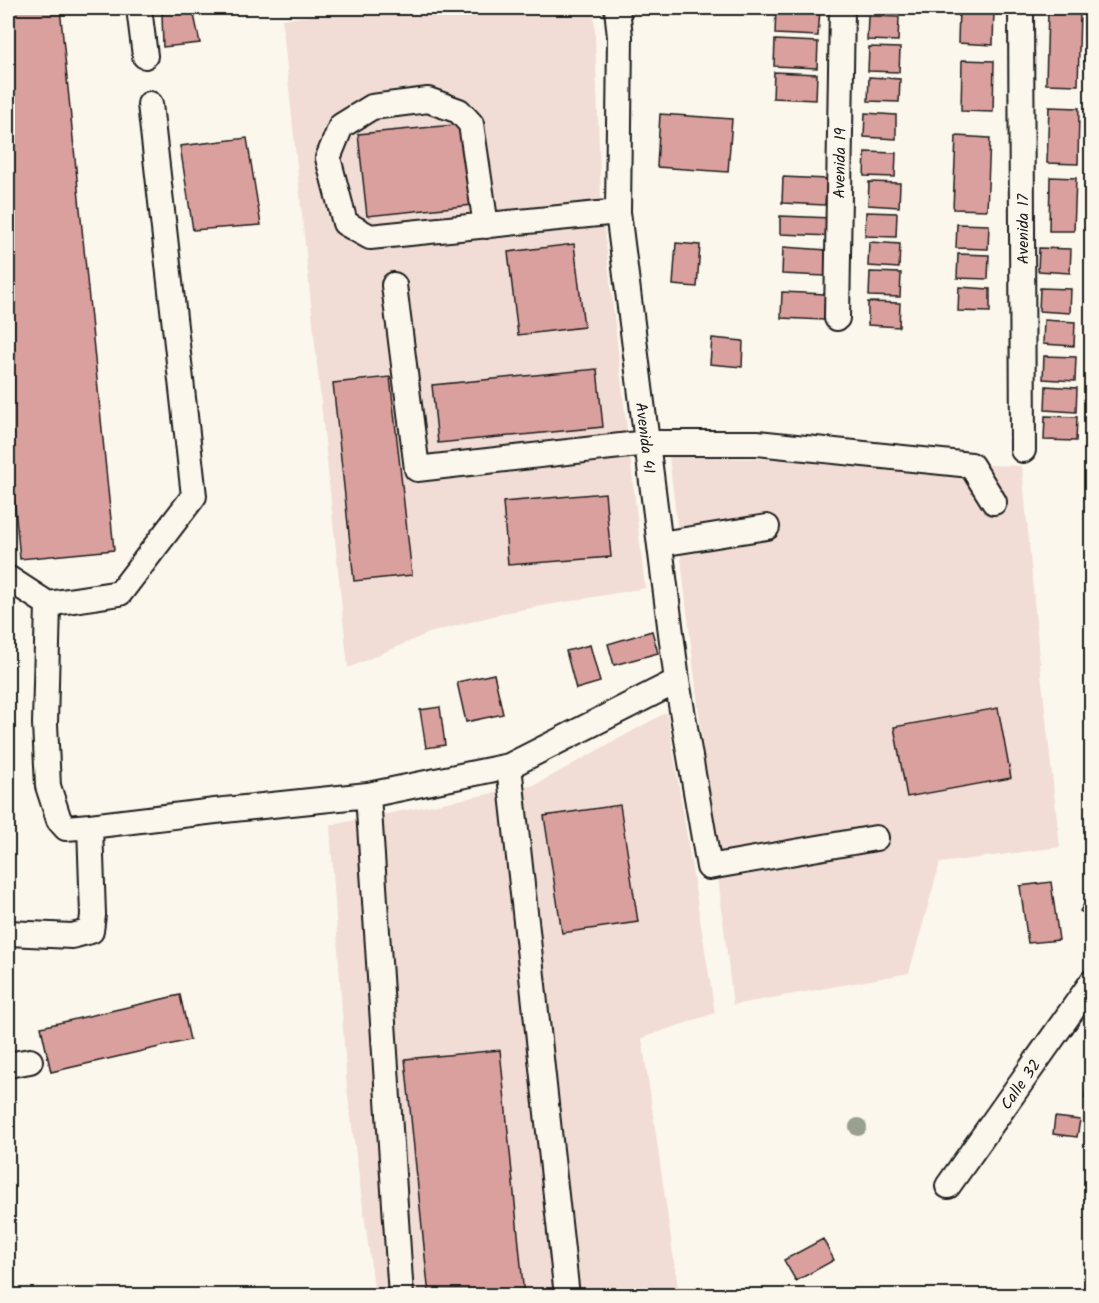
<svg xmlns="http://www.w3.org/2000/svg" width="1099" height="1303" font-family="Kalam,sans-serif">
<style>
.built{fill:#f1ddd5}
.building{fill:#daa09e;stroke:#1c1c1c;stroke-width:1.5}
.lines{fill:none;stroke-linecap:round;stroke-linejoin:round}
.minor-casing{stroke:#1c1c1c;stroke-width:28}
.minor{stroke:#fbf7ec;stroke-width:24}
.tree{fill:#99a090}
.labels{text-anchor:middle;stroke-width:4.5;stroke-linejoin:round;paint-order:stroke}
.street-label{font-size:16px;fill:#1c1c1c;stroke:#fbf7ec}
</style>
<rect width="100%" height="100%" fill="#fbf7ec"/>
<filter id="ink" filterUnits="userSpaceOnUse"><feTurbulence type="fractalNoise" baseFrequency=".0167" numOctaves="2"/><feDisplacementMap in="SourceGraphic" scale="12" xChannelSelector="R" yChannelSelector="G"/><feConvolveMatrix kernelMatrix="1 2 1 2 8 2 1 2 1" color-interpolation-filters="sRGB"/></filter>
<g filter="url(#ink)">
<path class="built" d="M391,8h203l7,193 44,387 -137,24 -79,21 -81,35 -66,-649z
M669,456l353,10 17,189 21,192 -120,16 -31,110 -176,32z
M667,712l48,301 -73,25 37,257h-304l-28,-206 -17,-264 205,-40z"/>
<path class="building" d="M8,8h52l54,542 -94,9 -12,-125z
M776,8l44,2 -2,26 -43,-2z
M959,8h35l-1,37 -35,-2z
M193,10l7,33 -37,4 -1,-34z
M1048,11l32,1 -2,73 -32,-1z
M868,16l31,1 -1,24 -31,-1z
M775,40l43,2 -1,26 -43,-2z
M869,47l31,1 -1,24 -31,-1z
M962,60l32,1 -1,51 -32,-1z
M774,72l43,2 -1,26 -43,-2z
M869,77l31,2 -1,23 -31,-1z
M1049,107l30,1 -1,56 -31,-1z
M865,113l31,2v24l-32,-2z
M660,114l72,5 -4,53 -71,-5z
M464,124l9,81 -106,11 -9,-82z
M956,136l34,2 -3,72 -34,-1z
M247,138l14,87 -68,5 -13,-84z
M865,152l31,1 -1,24 -31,-1z
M783,177l44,2 -2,26 -43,-2z
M1050,177l26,1 -2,53h-25z
M869,182l31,1 -1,24 -31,-2z
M866,212l31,1 -1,24 -31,-1z
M780,216l52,2v18l-52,-2z
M957,224l32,1 -1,24 -32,-1z
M869,242l31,2 -1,24 -31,-2z
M676,243l24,2 -3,42 -24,-2z
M574,244l10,83 -66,8 -10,-83z
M783,247l44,3 -2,26 -43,-2z
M1039,248l32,1 -1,24 -32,-2z
M958,254l31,1 -1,24 -31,-1z
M870,272l31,1 -1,24 -31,-1z
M959,287l31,2v23l-32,-1z
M1040,288l31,1 -1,24 -31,-2z
M782,292l43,2 -1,26 -43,-2z
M868,302l32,1 -1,24 -31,-2z
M1044,320l31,2 -1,24 -31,-2z
M712,338l31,3 -1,26 -32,-3z
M1044,356l32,1 -1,24 -32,-2z
M597,369l6,58 -165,16 -6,-58z
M390,377l22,198 -58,6 -21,-198z
M1046,386l31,2 -1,24 -31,-2z
M1045,416l32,1 -1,24 -32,-1z
M605,493l6,64 -103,8 -5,-63z
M652,631l6,22 -44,12 -6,-21z
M590,645l10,37 -24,7 -10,-38z
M494,674l9,40 -37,8 -9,-40z
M440,707l5,38 -19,3 -6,-38z
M998,708l13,70 -104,19 -13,-70z
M620,805l18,117 -76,11 -18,-117z
M1051,882l8,58 -31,3 -8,-57z
M1089,896l3,1v21l-12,-7z
M180,995l10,45 -139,32 -10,-45z
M500,1050l24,246h-95l-24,-237z
M1087,1081h5v18l-7,-1z
M1055,1117l25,3 -3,17 -24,-3z
M823,1239l11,21 -38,21 -12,-21z"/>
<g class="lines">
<defs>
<path id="minor" d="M139,8l6,48
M617,8l3,29 -2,175 59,469 32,186 167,-29
M1021,8l2,442
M486,226l-15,-102 -12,-13 -31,-11 -56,7 -31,19 -13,32 17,65 25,14 248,-25
M394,285l23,184 230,-26h110l214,22 23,37
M837,318l5,-310
M660,544l107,-17
M8,578l40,26 72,-11 74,-97 -44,-392
M48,604l-3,120 3,62 11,34 7,8 24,-2 125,-15 153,-16 141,-29 168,-85
M509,766l58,530
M368,795l33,501
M8,933l64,3 19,-5 2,-16 -3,-89
M8,1065l22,-4
M948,1186l144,-204"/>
</defs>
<use href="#minor" class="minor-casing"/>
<use href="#minor" class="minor"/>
</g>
<circle class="tree" cx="858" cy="1127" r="9"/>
</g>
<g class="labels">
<g class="street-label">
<text transform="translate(839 163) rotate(-89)" y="6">Avenida 19</text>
<text transform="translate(1022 229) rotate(-90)" y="6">Avenida 17</text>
<text transform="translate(646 438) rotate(83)" y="6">Avenida 41</text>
<text transform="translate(1020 1084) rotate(-55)" y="6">Calle 32</text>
</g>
</g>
<rect width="1099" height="1303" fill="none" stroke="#fbf7ec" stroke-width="30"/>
<rect x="15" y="15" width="1069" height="1273" fill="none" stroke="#1c1c1c" stroke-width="2" filter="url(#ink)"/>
</svg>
